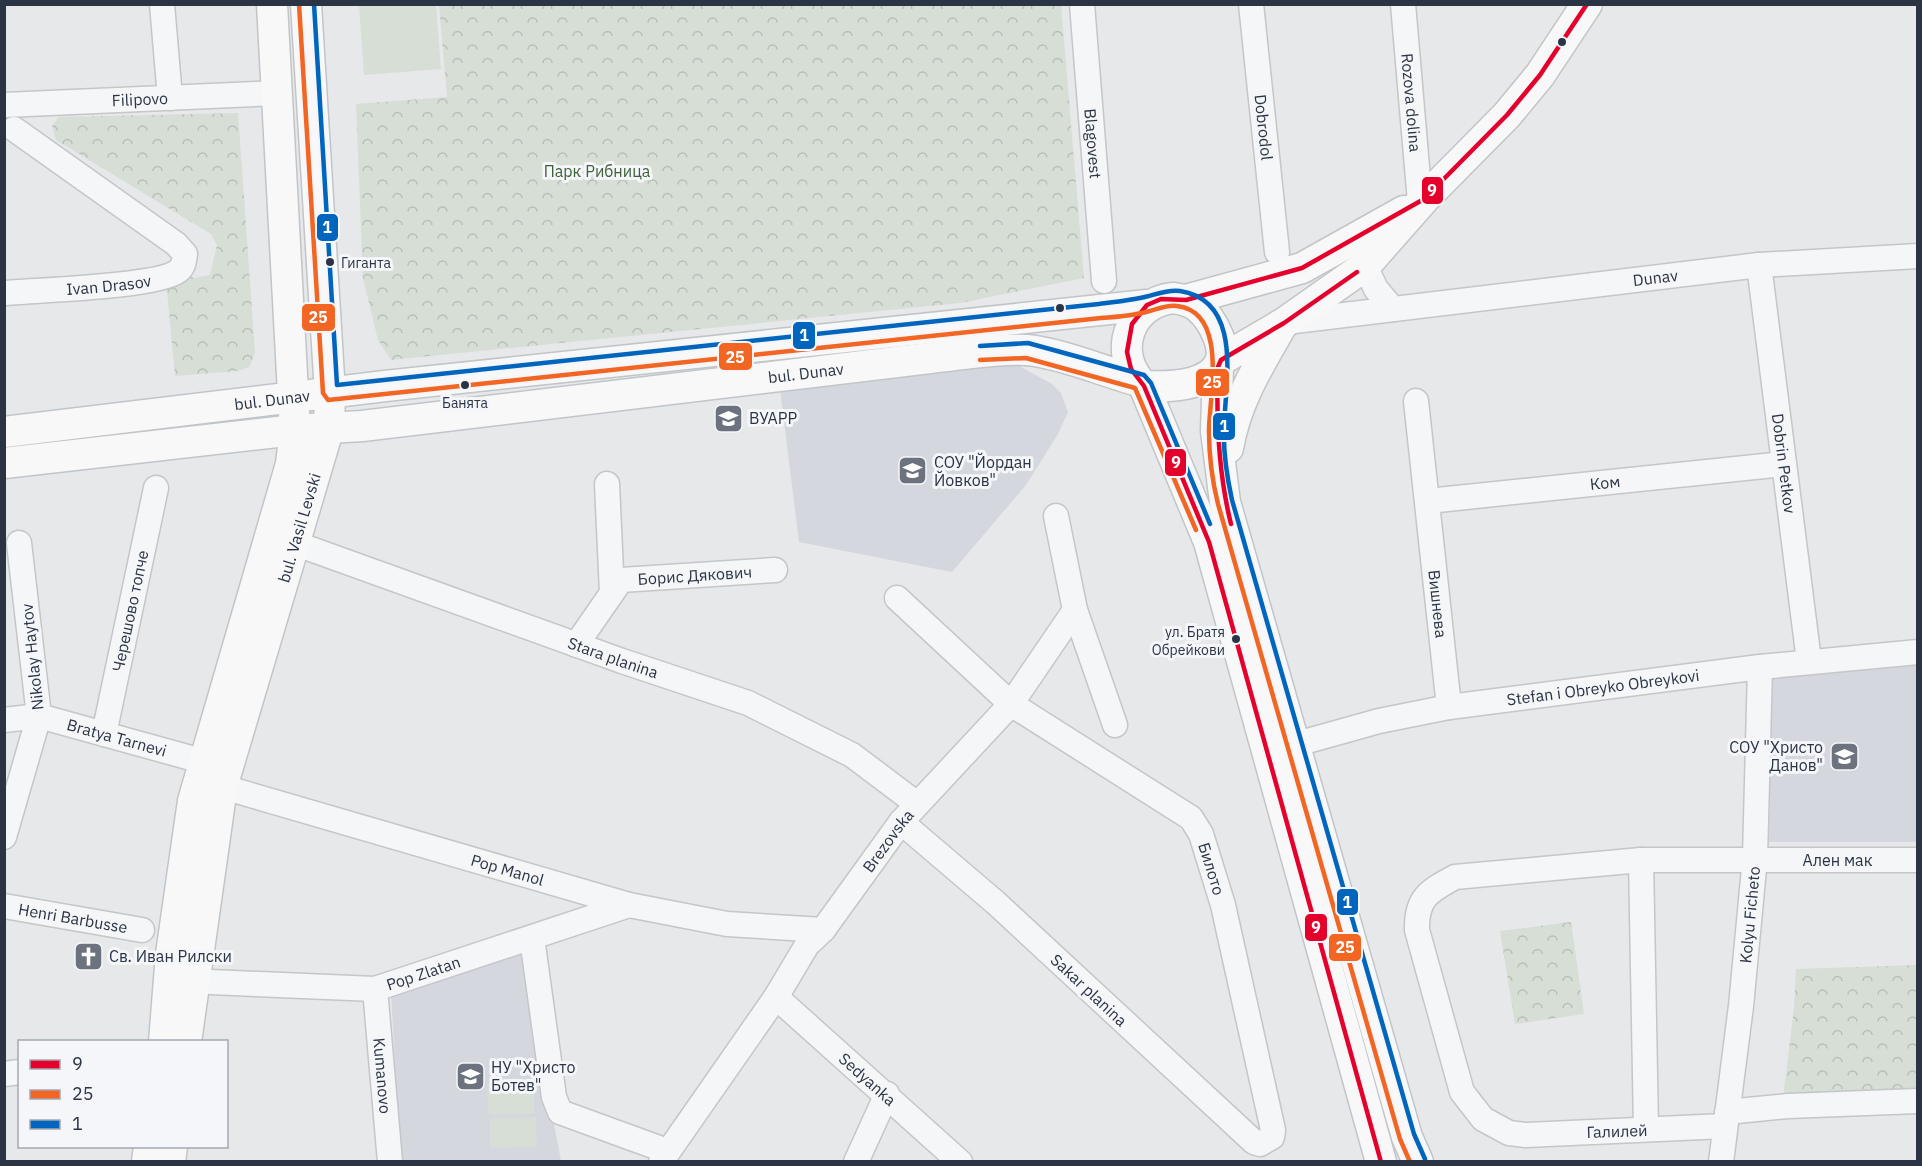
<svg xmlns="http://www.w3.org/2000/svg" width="1922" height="1166" font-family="'IBM Plex Sans',sans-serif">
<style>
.built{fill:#d4d7dd}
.park{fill:url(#park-crowns)}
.pitch{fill:#d6ded6}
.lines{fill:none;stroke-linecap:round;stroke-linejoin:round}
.minor-casing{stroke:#c4c6c8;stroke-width:27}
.major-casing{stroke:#c2c5c8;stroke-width:33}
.minor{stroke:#f5f6f7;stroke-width:24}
.major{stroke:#f8f8f8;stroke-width:30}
.bus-1-casing{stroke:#f4f6f9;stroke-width:9}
.bus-2-casing{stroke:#f4f6f9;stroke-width:9}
.bus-3-casing{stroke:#f4f6f9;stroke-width:9}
.bus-1{stroke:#e4002b;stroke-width:4.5}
.bus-2{stroke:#f26522;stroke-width:4.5}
.bus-3{stroke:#0065bd;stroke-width:4.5}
.bus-dot{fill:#2b3445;stroke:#f4f6f9;stroke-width:2}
.labels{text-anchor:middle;stroke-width:6;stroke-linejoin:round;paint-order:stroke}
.bus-label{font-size:14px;fill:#2b3445;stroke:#f4f6f9;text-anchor:start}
.street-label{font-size:16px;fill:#2b3445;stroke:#f4f6f9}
.park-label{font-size:16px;fill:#3f6138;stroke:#f4f6f9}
.poi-label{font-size:16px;fill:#2b3445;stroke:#f4f6f9;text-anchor:start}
.line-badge{stroke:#f4f6f9;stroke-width:2}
.badge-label{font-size:16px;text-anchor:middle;font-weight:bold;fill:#fff}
</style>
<defs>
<pattern id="park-crowns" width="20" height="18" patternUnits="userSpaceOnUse" patternTransform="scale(1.5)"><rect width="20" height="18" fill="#d6ded6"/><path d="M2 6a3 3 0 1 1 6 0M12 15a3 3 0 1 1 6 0" fill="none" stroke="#b8bfb9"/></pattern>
</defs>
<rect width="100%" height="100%" fill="#e6e8ea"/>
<path class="built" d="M1014,363l38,21 9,9 7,19 -10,22 -32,51 -74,87 -153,-30 -19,-153z
M1917,664v178h-148l3,-171z
M522,955l39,206h-161l-9,-170z"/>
<path class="park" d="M439,5h622l23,273 -124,25 -569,57 -13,-20 -15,-62 -7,-174 91,-7z
M238,113l17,240 -6,14 -11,4 -63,5 -10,-107 30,9 15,-3 7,-30 -6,-11 -155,-94 -4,-14 7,-9z
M1571,922l13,92 -69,10 -15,-93z
M1917,965v128l-134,5 11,-90 2,-39z"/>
<path class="pitch" d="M359,5h77l5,64 -77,6z
M487,1084h47v30h-46z
M536,1117l1,30 -47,1v-30z"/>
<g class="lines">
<defs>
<g id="minor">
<path d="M162,4l8,94"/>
<path id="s1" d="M1082,4l22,277"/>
<path id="s2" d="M1251,4l26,248"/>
<path id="s3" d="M1403,4l17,198"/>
<path id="s4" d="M4,105l273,-12"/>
<path id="s5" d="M1759,265l50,396"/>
<path d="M1365,266l11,23 17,20"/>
<path id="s6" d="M4,293c32,-3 154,-6 174,-22 6,-5 6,-10 7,-17l-9,-10 -162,-115"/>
<path id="s7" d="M1286,322l473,-57 159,-9"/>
<path id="s8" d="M1416,401l33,306"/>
<path d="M607,484l5,109"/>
<path id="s9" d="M1428,501l355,-37"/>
<path id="s10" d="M294,543l328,118 126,42 104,52 65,49"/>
<path id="s11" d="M897,598l114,106 180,114 10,16 22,71 50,225 -1,7 -12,7 -6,-2 -258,-239 -95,-81"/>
<path d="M1075,610l40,115"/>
<path id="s12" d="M576,645l45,-65 154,-10"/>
<path id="s13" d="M4,720l35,-4 181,50"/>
<path id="s14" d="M104,734l52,-246"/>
<path id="s15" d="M1293,745l86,-24 70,-14 311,-40 158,-15"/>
<path id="s16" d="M206,782l423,123 98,19 96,6"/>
<path d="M4,837l35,-121 -20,-173"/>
<path d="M1641,860l5,269"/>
<path id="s17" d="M4,906l138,24"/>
<path d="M532,938l22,159 6,15 107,39"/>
<path id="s18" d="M210,982l165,7 254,-84"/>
<path id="s19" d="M375,989l15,173"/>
<path id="s20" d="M776,997l184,165"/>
<path d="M4,1074l16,-2"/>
<path d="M1727,1112l61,-6 130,-5"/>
<path id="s21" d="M1725,1126l-199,9 -17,-2 -26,-14 -21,-27 -45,-162c-1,-32 12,-39 38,-53l186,-17h277"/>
<path id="s22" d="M661,1162l115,-165 31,-52 16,-15 78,-108 110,-118 64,-94 -19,-94"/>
<path d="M856,1162l31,-68"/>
<path id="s23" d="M1721,1162l20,-156 14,-148 5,-191"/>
</g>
<g id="major">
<path d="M1173,298c9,1 18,3 26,10 12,10 31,42 19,58 -14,21 -52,21 -74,20 -33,-31 -16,-83 29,-88z"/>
<path d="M1186,300l116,-32 102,-57"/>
<path d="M1221,360l63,-37 81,-57 59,-67 83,-84 33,-40 47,-71"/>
<path d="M1218,367l-2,64 9,71 182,635 11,25"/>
<path d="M1144,386l65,156 172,620"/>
<path id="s24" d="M4,432l381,-46 762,-81"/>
<path d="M1228,448c8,-47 31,-83 54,-123"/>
<path id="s25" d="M4,463l291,-33 67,-4 568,-68c31,-3 66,-10 97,-8 33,3 78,22 112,31"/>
<path d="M164,1042l7,-88 22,-153 98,-337 4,-34 -23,-426"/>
<path id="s26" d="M186,1042l36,-255 107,-360 1,-34 -24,-389"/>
<path d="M147,1162l2,-16"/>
<path d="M170,1162l2,-16"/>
</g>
</defs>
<use href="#minor" class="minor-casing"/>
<use href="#major" class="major-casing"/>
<use href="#minor" class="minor"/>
<use href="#major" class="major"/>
<defs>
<path id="bus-1" d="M1221,360l-3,7c-2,53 0,105 13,157
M1221,360l63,-37 73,-51
M1381,1162l-172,-620 -65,-156 -13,-17 -4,-17 5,-28 15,-19 14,-6 25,1 116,-32 122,-69 83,-84 33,-40 47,-71"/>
<path id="bus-2" d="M299,4l24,389 5,7 773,-82c15,-1 30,-2 45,-6 10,-2 21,-8 31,-6 52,6 32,92 32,125 0,25 3,49 9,73l182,635 10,23
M980,360l46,-2 109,30 61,142"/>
<path id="bus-3" d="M314,4l23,381 762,-81c14,-2 27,-3 41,-6 13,-2 26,-9 40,-7 64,10 45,93 44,137 -1,24 3,49 8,72l182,634 11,25
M980,346l48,-3 116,32 7,8 59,141"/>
</defs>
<use href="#bus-1" class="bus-1-casing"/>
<use href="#bus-2" class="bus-2-casing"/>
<use href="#bus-3" class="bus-3-casing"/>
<use href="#bus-1" class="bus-1"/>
<use href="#bus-2" class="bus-2"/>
<use href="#bus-3" class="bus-3"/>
</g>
<defs>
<symbol id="university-square" viewBox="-11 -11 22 22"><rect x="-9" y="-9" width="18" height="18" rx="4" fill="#6c737f" stroke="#f4f6f9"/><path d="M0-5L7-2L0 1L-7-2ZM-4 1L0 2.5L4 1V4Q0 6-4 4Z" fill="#fff"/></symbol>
<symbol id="school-square" viewBox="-11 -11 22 22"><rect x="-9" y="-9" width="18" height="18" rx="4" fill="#6c737f" stroke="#f4f6f9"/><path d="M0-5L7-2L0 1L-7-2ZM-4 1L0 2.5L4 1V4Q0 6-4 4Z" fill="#fff"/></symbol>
<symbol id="church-square" viewBox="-11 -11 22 22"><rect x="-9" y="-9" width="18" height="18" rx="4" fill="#6c737f" stroke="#f4f6f9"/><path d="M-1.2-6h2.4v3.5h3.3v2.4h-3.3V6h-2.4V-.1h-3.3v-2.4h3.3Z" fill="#fff"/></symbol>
</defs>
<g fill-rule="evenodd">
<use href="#university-square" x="712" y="402" width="33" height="33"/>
<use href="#school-square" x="896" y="454" width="33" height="33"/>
<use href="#school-square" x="1828" y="740" width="33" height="33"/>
<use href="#church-square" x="72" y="940" width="33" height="33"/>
<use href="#school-square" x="454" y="1060" width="33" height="33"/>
</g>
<g class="bus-dot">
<circle cx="1562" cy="42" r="5"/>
<circle cx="330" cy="262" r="5"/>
<circle cx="1060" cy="308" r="5"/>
<circle cx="465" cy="385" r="5"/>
<circle cx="1236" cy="639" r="5"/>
</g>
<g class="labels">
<g class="bus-label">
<text x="341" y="268">Гиганта</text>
<text x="465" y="408" text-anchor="middle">Банята</text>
<text x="1225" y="637" text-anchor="end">ул. Братя<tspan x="1225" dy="18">Обрейкови</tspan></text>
</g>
<g class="street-label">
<text dy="6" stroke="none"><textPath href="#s4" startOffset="136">Filipovo</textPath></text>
<text dy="6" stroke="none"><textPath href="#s3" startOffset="99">Rozova dolina</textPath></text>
<text dy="6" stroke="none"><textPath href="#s2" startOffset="124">Dobrodol</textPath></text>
<text dy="6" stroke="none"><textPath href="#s1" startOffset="140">Blagovest</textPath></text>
<text dy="6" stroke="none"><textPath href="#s7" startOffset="372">Dunav</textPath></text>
<text dy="6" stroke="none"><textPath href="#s6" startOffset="105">Ivan Drasov</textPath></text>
<text dy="6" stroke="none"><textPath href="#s25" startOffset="807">bul. Dunav</textPath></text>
<text dy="6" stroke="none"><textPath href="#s24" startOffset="270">bul. Dunav</textPath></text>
<text dy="6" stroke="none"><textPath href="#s5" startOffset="200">Dobrin Petkov</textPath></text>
<text dy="6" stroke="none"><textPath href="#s9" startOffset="178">Ком</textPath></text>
<text dy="6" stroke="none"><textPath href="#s26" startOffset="528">bul. Vasil Levski</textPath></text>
<text dy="6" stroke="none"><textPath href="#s12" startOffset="153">Борис Дякович</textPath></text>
<text dy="6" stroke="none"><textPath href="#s8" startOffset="204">Вишнева</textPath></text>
<text dy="6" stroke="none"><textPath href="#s14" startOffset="126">Черешово топче</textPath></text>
<text transform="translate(32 657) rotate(-96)" y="6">Nikolay Haytov</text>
<text dy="6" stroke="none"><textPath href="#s10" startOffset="339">Stara planina</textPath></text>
<text dy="6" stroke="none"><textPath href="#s15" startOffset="316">Stefan i Obreyko Obreykovi</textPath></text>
<text dy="6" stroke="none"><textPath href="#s13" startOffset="116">Bratya Tarnevi</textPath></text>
<text dy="6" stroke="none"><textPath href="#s22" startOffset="394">Brezovska</textPath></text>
<text dy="6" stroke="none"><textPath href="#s21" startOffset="902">Ален мак</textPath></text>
<text dy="6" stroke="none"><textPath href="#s11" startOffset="424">Билото</textPath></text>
<text dy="6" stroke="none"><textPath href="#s16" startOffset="314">Pop Manol</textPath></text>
<text dy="6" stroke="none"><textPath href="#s23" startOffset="249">Kolyu Ficheto</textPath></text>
<text dy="6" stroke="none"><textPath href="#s17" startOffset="70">Henri Barbusse</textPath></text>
<text dy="6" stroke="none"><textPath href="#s18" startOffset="216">Pop Zlatan</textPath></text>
<text transform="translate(1089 990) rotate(43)" y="6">Sakar planina</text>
<text dy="6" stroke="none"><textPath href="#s19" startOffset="87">Kumanovo</textPath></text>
<text dy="6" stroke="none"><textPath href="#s20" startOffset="123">Sedyanka</textPath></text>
<text transform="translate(1617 1131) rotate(-2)" y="6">Галилей</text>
</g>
<g class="park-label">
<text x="597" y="177">Парк Рибница</text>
</g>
<g class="poi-label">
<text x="749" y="424">ВУАРР</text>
<text x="934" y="468">СОУ "Йордан<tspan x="934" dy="18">Йовков"</tspan></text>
<text x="1823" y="753" text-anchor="end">СОУ "Христо<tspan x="1823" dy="18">Данов"</tspan></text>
<text x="109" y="962">Св. Иван Рилски</text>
<text x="491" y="1073">НУ "Христо<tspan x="491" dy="18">Ботев"</tspan></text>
</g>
</g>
<g class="line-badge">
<rect x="1421" y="176" width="23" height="29" rx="6" fill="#e4002b"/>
<rect x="316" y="213" width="23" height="29" rx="6" fill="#0065bd"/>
<rect x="301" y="303" width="35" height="29" rx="6" fill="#f26522"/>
<rect x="792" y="321" width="24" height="29" rx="6" fill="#0065bd"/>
<rect x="718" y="342" width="35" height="29" rx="6" fill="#f26522"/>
<rect x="1195" y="368" width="35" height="29" rx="6" fill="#f26522"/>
<rect x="1212" y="412" width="24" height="29" rx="6" fill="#0065bd"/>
<rect x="1164" y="448" width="23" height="29" rx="6" fill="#e4002b"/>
<rect x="1336" y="888" width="23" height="28" rx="6" fill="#0065bd"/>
<rect x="1304" y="913" width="24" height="29" rx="6" fill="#e4002b"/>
<rect x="1328" y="933" width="34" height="29" rx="6" fill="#f26522"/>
</g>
<g class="badge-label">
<text x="1432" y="196">9</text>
<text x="327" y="233">1</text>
<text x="318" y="323">25</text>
<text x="804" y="341">1</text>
<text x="735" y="363">25</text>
<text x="1212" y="388">25</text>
<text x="1224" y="432">1</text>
<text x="1176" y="468">9</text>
<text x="1347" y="908">1</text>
<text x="1316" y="933">9</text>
<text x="1345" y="953">25</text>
</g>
<rect width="1922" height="1166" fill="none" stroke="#2b3445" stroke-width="12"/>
<rect x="18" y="1040" width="210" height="108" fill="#f4f6f9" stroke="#a4a8b1" stroke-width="1.5"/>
<rect x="30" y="1060" width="30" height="9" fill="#e4002b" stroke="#a4a8b1" stroke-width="1.5"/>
<text x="72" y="1070" font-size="18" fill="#2b3445">9</text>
<rect x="30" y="1090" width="30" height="9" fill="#f26522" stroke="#a4a8b1" stroke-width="1.5"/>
<text x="72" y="1100" font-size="18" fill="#2b3445">25</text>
<rect x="30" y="1120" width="30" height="9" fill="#0065bd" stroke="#a4a8b1" stroke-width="1.5"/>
<text x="72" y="1130" font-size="18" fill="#2b3445">1</text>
</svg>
